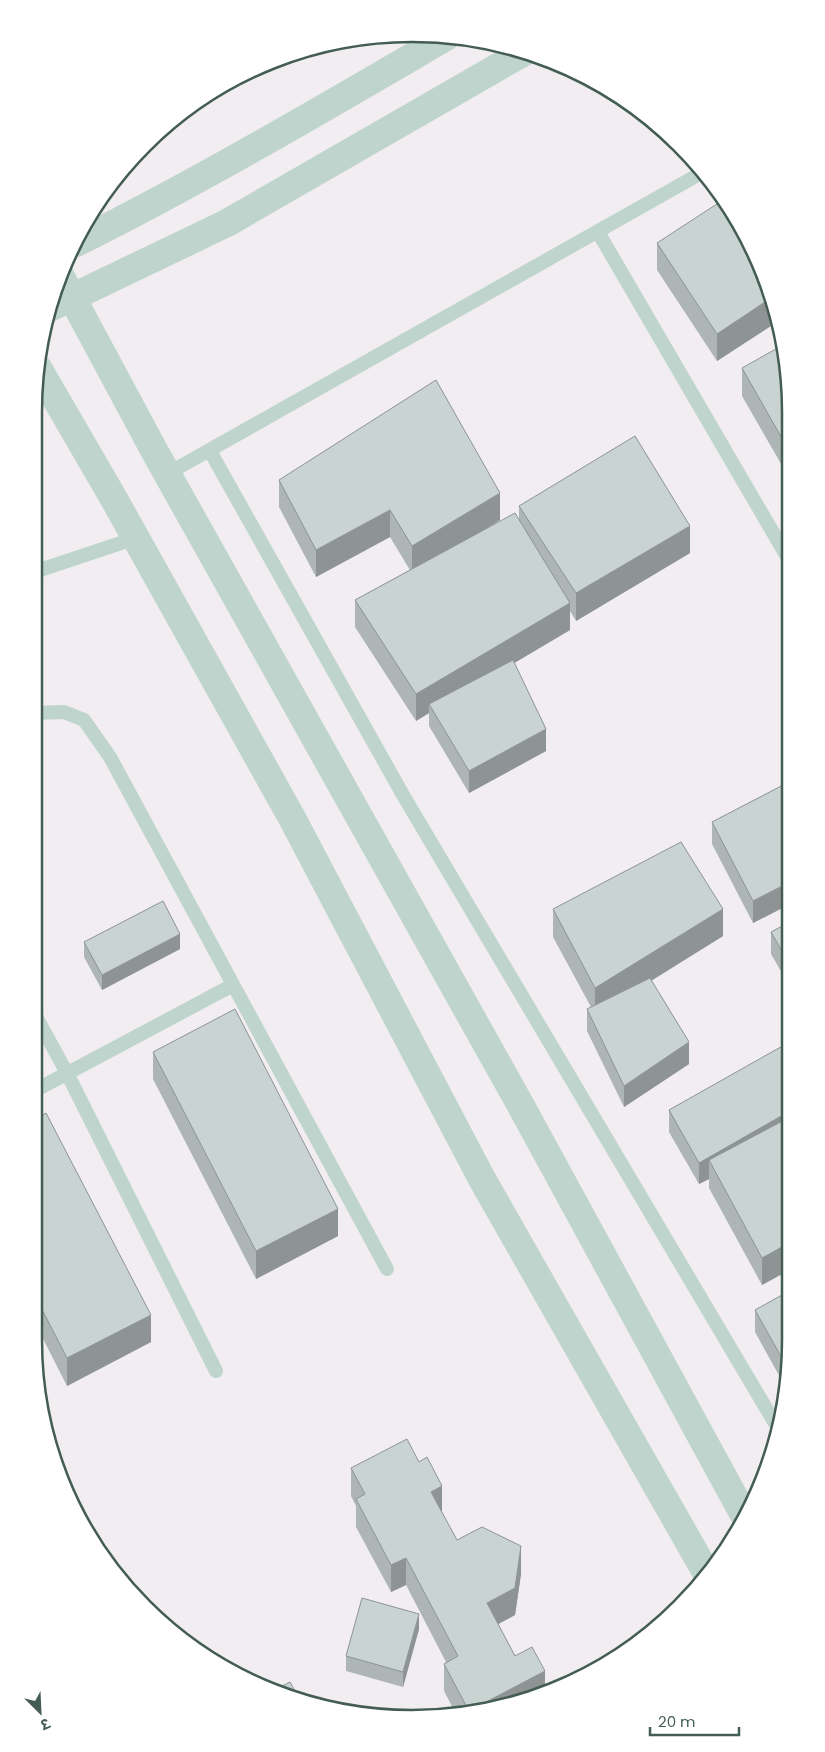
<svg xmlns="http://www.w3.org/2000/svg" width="825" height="1752" font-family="Poppins,'Noto Sans Devanagari',sans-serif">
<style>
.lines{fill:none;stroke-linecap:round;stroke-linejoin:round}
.service{stroke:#bfd4cc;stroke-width:14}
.tertiary{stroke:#bfd4cc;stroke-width:28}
.wall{fill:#adb5b5}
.shaded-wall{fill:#8d9493}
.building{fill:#c9d3d2;stroke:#8d9493}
.rim{fill:none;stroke:#445d53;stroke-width:2.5}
</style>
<rect width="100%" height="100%" fill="#f1edf0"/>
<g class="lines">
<path class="service" d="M598,232l191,328
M210,451l193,344 376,635
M167,474l536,-302
M34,572l102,-34
M34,713l30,-1 20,8 26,37 277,512
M34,1013l33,60 149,298
M34,1091l199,-106"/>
<path class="tertiary" d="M76,243c126,-63 248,-135 370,-206
M60,275l95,177 365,652 224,411
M50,308l177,-85 297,-171
M38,368l76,131 178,319 190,361 225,395"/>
</g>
<path class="wall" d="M657,243l105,24 15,55 -60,39 -60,-91z
M788,363v113l-46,-80v-28z
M279,480l221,40 -16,10 35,-10v-14l171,47 -114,68 -6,-10v19l-56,33 32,88 -77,42 -40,-67v-13l-13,8 -61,-94v-27l55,-30 -20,-33 -74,40 -37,-70z
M789,782l1,122 -37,19 -41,-79v-22z
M553,909l170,27 -72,44 38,84 -65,43 -37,-76v-22l4,-2 -38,-70z
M790,922v65l-19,-33v-22z
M84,942l96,7 -78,41 -18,-33z
M790,1051l1,218 -29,16 -53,-97v-9l-10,5 -30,-52v-22z
M153,1052l185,184 -82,43 -103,-200z
M34,1120l117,222 -84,44 -33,-65z
M755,1310l36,30 -5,48 -31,-56z
M351,1468l91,46 15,26 64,34 -6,41 -17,9 17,32 30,33 -59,22 -30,3 -12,-23v-27l2,-2 -40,-77 -15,7 -35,-65v-21l-5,-10z
M419,1629l-16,58 -57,-16v-15z"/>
<path class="shaded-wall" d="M771,298l6,24 -60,39v-27z
M500,493v27l-88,53v-27z
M390,510v27l-74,40v-27z
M690,526v27l-114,68v-28z
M570,603v27l-137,81 -4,-7v9l-13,8v-27z
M546,729v22l-77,42v-22z
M790,882v22l-37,19v-22z
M723,909v27l-128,80v-28z
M180,934v15l-78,41v-15z
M689,1042v22l-65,43v-21z
M790,1111l1,21 -82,28v19l-10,5v-21z
M338,1209v27l-82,43v-28z
M791,1242v27l-29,16v-27z
M151,1315v27l-84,44v-28z
M442,1486v28l-11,-22z
M521,1546v28l-6,41 -28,15v-27z
M406,1558v27l-15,7v-27z
M419,1614v15l-16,58v-15z
M545,1671v18l-59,22 -17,2v-2z"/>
<path class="building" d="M723,200l39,67 9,31 -54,36 -60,-91z
M783,345l5,18v86l-46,-81z
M436,380l64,113 -88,53 -22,-36 -74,40 -37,-70z
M635,436l55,90 -114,67 -57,-87z
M515,513l55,90 -154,91 -61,-94z
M513,660l33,69 -77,42 -40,-67z
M789,782l1,100 -37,19 -41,-79z
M681,842l42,67 -128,79 -42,-79z
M163,901l17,33 -78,41 -18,-33z
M790,922v43l-19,-33z
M650,978l39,64 -65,44 -37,-77z
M235,1009l103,200 -82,42 -103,-199z
M786,1044l4,7v60l-91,52 -30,-53z
M46,1113l105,202 -84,43 -33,-64v-174z
M790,1117l1,125 -29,16 -53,-98z
M791,1290v50l-3,29 -33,-59z
M407,1439l12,23 8,-5 15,29 -11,6 26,48 25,-13 39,19 -6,42 -28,15 28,53 17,-9 13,24 -76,40 -25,-47 14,-8 -52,-98 -15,7 -35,-66 9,-5 -14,-26z
M362,1598l57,16 -16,58 -57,-16z
M290,1682l7,13 -19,-7z"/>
<path d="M0 0H825V1752H0ZM412 42H412A370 370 0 0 1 782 412V1340A370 370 0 0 1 412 1710H412A370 370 0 0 1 42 1340V412A370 370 0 0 1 412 42Z" fill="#fff" fill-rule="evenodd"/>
<path class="rim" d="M412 42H412A370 370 0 0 1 782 412V1340A370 370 0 0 1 412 1710H412A370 370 0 0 1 42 1340V412A370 370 0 0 1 412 42Z"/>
<g transform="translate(40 1712) rotate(156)" stroke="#ffffff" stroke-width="4" paint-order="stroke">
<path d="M0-4L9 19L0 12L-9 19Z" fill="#445d53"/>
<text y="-8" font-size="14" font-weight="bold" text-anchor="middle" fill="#445d53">उ</text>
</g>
<path d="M650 1727v8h89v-8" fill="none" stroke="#445d53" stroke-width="2.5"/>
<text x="658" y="1727" font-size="15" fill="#445d53" stroke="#ffffff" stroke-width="4" paint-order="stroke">20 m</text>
</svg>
